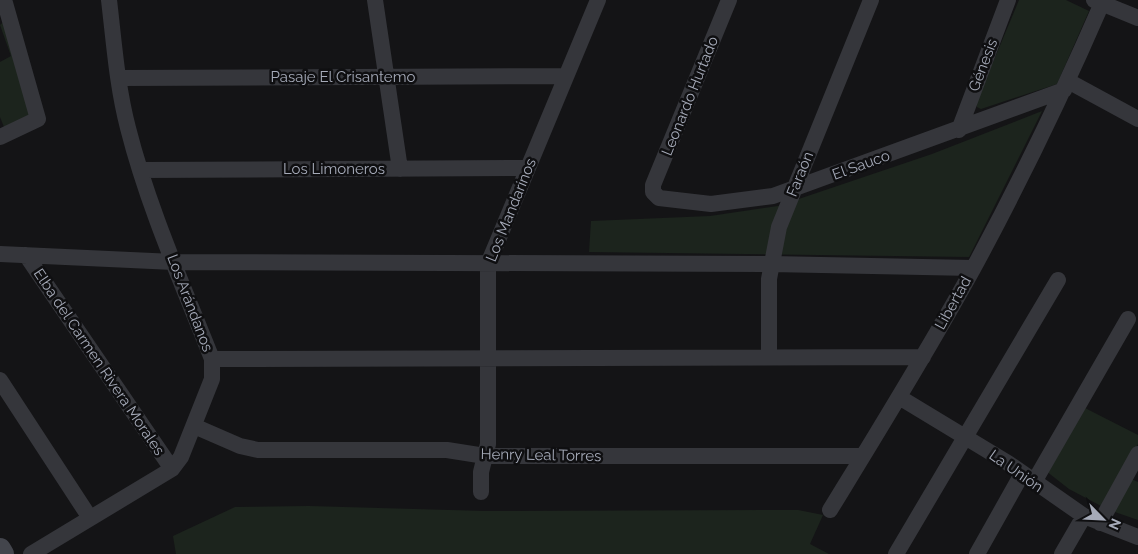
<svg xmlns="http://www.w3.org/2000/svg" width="1138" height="554" font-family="Raleway,sans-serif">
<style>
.green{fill:#1c241d}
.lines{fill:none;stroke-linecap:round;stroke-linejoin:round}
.street{stroke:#35363b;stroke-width:16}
.secondary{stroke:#43454c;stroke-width:22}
.labels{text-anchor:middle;stroke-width:5;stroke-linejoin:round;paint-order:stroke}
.street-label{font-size:15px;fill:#a5aab8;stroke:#0f0f11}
</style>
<rect width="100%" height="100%" fill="#141416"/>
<path class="green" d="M1019,0h47l23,11 -32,73 -76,25 -4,-2 -1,-4z
M13,14l21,101 -30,12 -4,-10v-55l11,-6 -11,-31z
M1042,111l-73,146 -380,-5 2,-31 119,-5 68,-10 154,-52z
M1085,408l53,27v9l-35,63 -34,-18 -23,-18z
M1129,478l9,4v38l-26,-9z
M309,506l176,5 313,-1 25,5 -13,29 19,10h-653l-3,-18 62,-29z"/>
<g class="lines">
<path class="street" d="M375,0l25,169
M729,0l-76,185v7l6,6 52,6 62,-8 291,-106
M1094,0l44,18
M119,78l447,-2
M1068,81l70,38
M959,130l49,-130
M0,137l38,-18 -33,-116
M141,170l387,-2
M0,254l174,8 597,2 202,4
M26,255l146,214
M769,357v-78l10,-52 92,-227
M212,359l711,-2
M0,380l90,138
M899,397l109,66 76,53 54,21
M194,426l46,20 18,4h189l38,6h378
M1034,482l94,-163
M481,492v-20l7,-28v-180l110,-264
M830,510c49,-80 98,-159 143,-241 47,-87 90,-176 129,-266
M1100,523l38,-69
M31,554l141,-85 9,-12 31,-78v-20c-30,-76 -64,-152 -84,-231 -11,-42 -14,-86 -19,-128
M896,554l162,-274
M977,554l45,-80
M1062,554l22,-38"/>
<path class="secondary" d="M0,549l3,5"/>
</g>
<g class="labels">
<g class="street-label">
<text transform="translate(983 65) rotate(-69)" y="5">Génesis</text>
<text x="343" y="82">Pasaje El Crisantemo</text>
<text transform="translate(690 96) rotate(-68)" y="5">Leonardo Hurtado</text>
<text transform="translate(861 165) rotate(-20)" y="5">El Sauco</text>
<text x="334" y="174">Los Limoneros</text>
<text transform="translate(800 174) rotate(-68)" y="5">Faraón</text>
<text transform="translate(511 210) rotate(-68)" y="5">Los Mandarinos</text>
<text transform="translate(190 303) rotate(69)" y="5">Los Arándanos</text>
<text transform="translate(953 303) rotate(-61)" y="5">Libertad</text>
<text transform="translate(99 362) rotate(56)" y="5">Elba del Carmen Rivera Morales</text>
<text transform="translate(541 455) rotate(1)" y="5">Henry Leal Torres</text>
<text transform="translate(1016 471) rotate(35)" y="5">La Unión</text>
</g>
</g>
<g transform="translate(1103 519) rotate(114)" stroke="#0f0f11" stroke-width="4" paint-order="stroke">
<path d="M0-4L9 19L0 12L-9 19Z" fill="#a5aab8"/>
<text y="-8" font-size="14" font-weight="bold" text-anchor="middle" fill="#a5aab8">N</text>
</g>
</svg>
